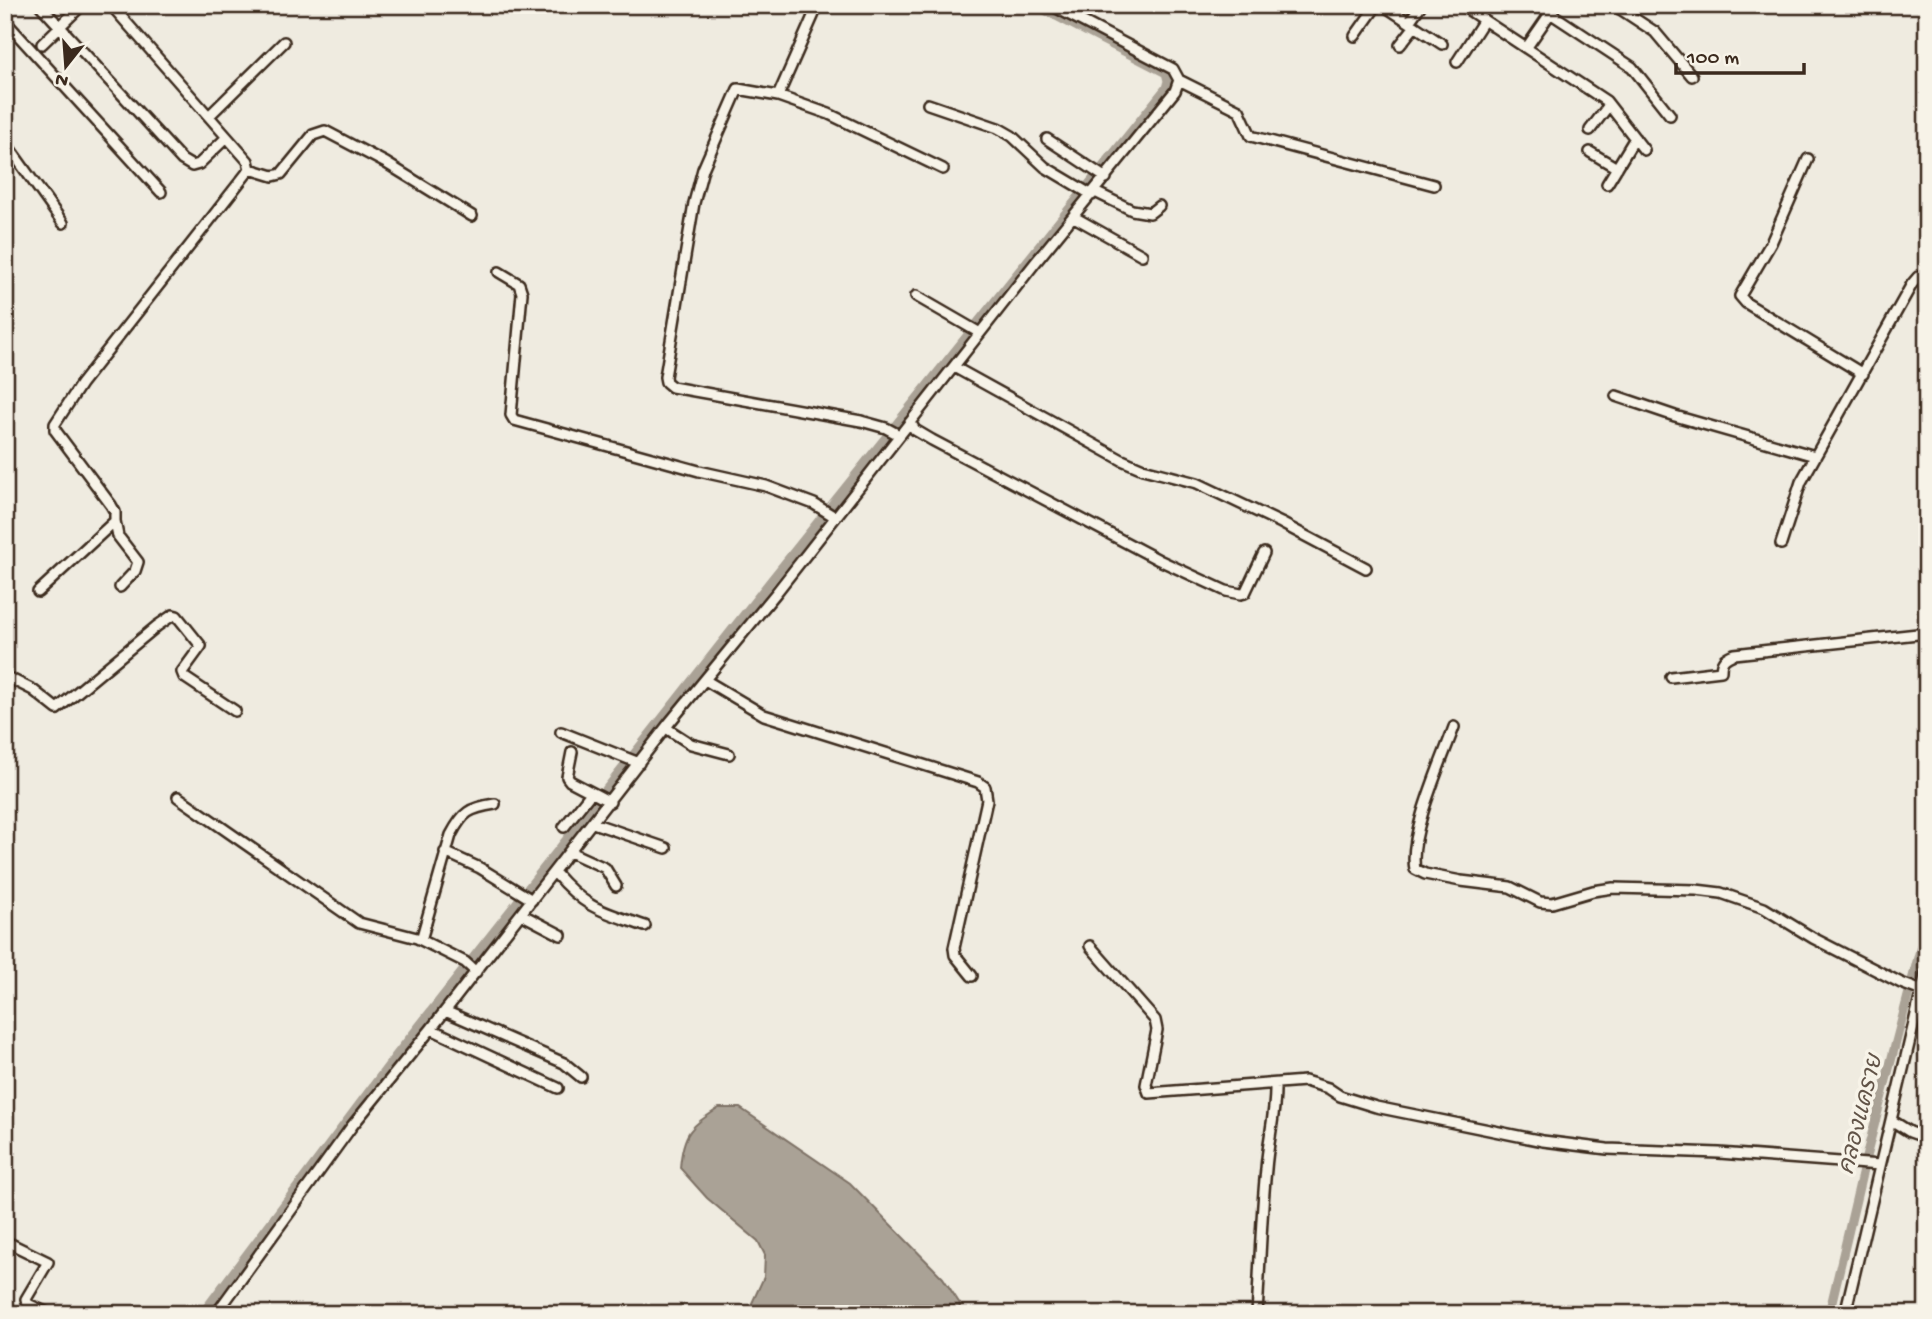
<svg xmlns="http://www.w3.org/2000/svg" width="1932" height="1319" font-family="'Gochi Hand','Playpen Sans Thai',sans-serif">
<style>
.water{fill:#aaa296;stroke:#7e7266;stroke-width:2}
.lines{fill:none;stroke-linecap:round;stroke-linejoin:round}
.canal{stroke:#aaa296;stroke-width:9}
.minor-casing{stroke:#3b2a1e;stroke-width:14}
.minor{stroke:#f7f3e8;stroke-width:9}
.labels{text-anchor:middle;stroke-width:7;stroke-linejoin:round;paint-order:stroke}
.water-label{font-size:23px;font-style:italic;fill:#625448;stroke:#f7f3e8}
</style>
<rect width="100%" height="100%" fill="#efebe0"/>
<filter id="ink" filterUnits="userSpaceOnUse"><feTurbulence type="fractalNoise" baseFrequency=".0143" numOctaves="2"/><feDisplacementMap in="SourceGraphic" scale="14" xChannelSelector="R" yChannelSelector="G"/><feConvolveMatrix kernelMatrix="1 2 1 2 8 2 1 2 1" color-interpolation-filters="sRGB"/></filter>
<g filter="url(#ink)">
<path class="water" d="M719,1108h21l110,75 93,95 17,26 -1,10h-212l17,-37 1,-22 -7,-14 -51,-43 -27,-30c3,-36 10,-41 39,-60z"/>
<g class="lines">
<path class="canal" d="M202,1314l196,-261 371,-470 397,-495 2,-7 -2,-8 -131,-68
M1829,1314l38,-161 60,-230"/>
<defs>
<path id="minor" d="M40,5l142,155 10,6 7,-2 28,-27
M1383,5l59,39
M1461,5l145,96 38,49
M1538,5l94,62 38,48
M1614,5l41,27 37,44
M5,21l156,171
M1409,22l12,-17
M1355,36l22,-31
M42,44l40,-39
M1400,45l15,-19
M1527,47l29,-42
M1457,62l27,-42
M1179,80l60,30 12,26 183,49
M778,96l40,-91
M928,104l70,24 14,8 33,31 47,28
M209,116l75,-74
M1590,130l19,-25
M1047,139l59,39
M5,142l58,81
M1590,152l27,16
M1808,159l-37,84 -31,53 6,7 117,71
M250,169l23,7 8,-2 32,-39 12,-4 61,32 86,53
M1607,184l28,-46
M1095,192l37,18 18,3 9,-7
M1074,217l68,38
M499,272l20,12 3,9 -11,122 3,5 185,51 67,15 48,18 21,13
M916,296l64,37
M954,367l168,93 21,9 54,14 84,40 85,45
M1616,396l59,20 140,40
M910,422l5,8 17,10 227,120 67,31 15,3 4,-1 19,-40
M899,435l-13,-7 -25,-7 -189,-34 -6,-5 -1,-5 29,-174 9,-34 35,-80 40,7 51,18 114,55
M115,521l3,15 20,26 -3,9 -15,16
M1781,544l20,-62 111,-198 6,-7 9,-1
M38,592l77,-71v-9l-4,-7 -56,-75v-6l26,-40 169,-215 -2,-8 -137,-156
M5,676l28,14 24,19 100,-83 16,-11 4,1 24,30 -19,26 2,5 51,34
M1671,677l50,-6c0,-10 3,-13 13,-17l193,-21
M705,680l59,35 214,67 7,5 2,13 -33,148 1,7 17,21
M1454,727c-12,34 -46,108 -39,142l10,5 36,7 49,6 30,15 12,1 41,-12 20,-3 83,2 25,3 43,15 49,30 88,45 21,8
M666,728l25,16 38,10
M561,732l78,31
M572,752l-5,25 3,4 40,21
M178,797l181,126 58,15 48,24 11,10
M593,823l73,25
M564,827l27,-34
M445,852l35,16 52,32
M570,852l35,16 11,18
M554,872c32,37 47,39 91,54
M521,914l40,21
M421,940l30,-105c12,-23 18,-27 44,-31
M1090,946l65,74 2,10 -11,55 3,8 156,-12 23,7 12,8 36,11 167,34 64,8 112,4 161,12
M445,1011l119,52 17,14
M431,1029l127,59
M1891,1120l19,12 17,6
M5,1241l43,21 -22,37 2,5 22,10
M216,1314l136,-188 79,-97 239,-307 106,-129 259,-330 140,-172 4,-11 -6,-11 -122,-64
M1257,1314c3,-48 4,-97 9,-145 2,-29 10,-56 9,-85
M1845,1314l82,-346"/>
</defs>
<use href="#minor" class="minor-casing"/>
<use href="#minor" class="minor"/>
</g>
</g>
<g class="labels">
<g class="water-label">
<text transform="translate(1859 1114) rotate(-76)" y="8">คลองเเคราย</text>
</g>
</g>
<rect width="1932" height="1319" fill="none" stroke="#f7f3e8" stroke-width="28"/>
<rect x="14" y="14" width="1904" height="1291" fill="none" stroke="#3b2a1e" stroke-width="2.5" filter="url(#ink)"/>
<g transform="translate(66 66) rotate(197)" stroke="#f7f3e8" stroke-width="5" paint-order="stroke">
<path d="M0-5L12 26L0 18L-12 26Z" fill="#3b2a1e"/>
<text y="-10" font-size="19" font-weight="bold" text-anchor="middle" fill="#3b2a1e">N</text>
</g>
<path d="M1676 63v10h128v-10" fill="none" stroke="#3b2a1e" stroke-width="3.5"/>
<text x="1687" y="63" font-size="21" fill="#3b2a1e" stroke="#f7f3e8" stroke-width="5" paint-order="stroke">100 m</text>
</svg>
